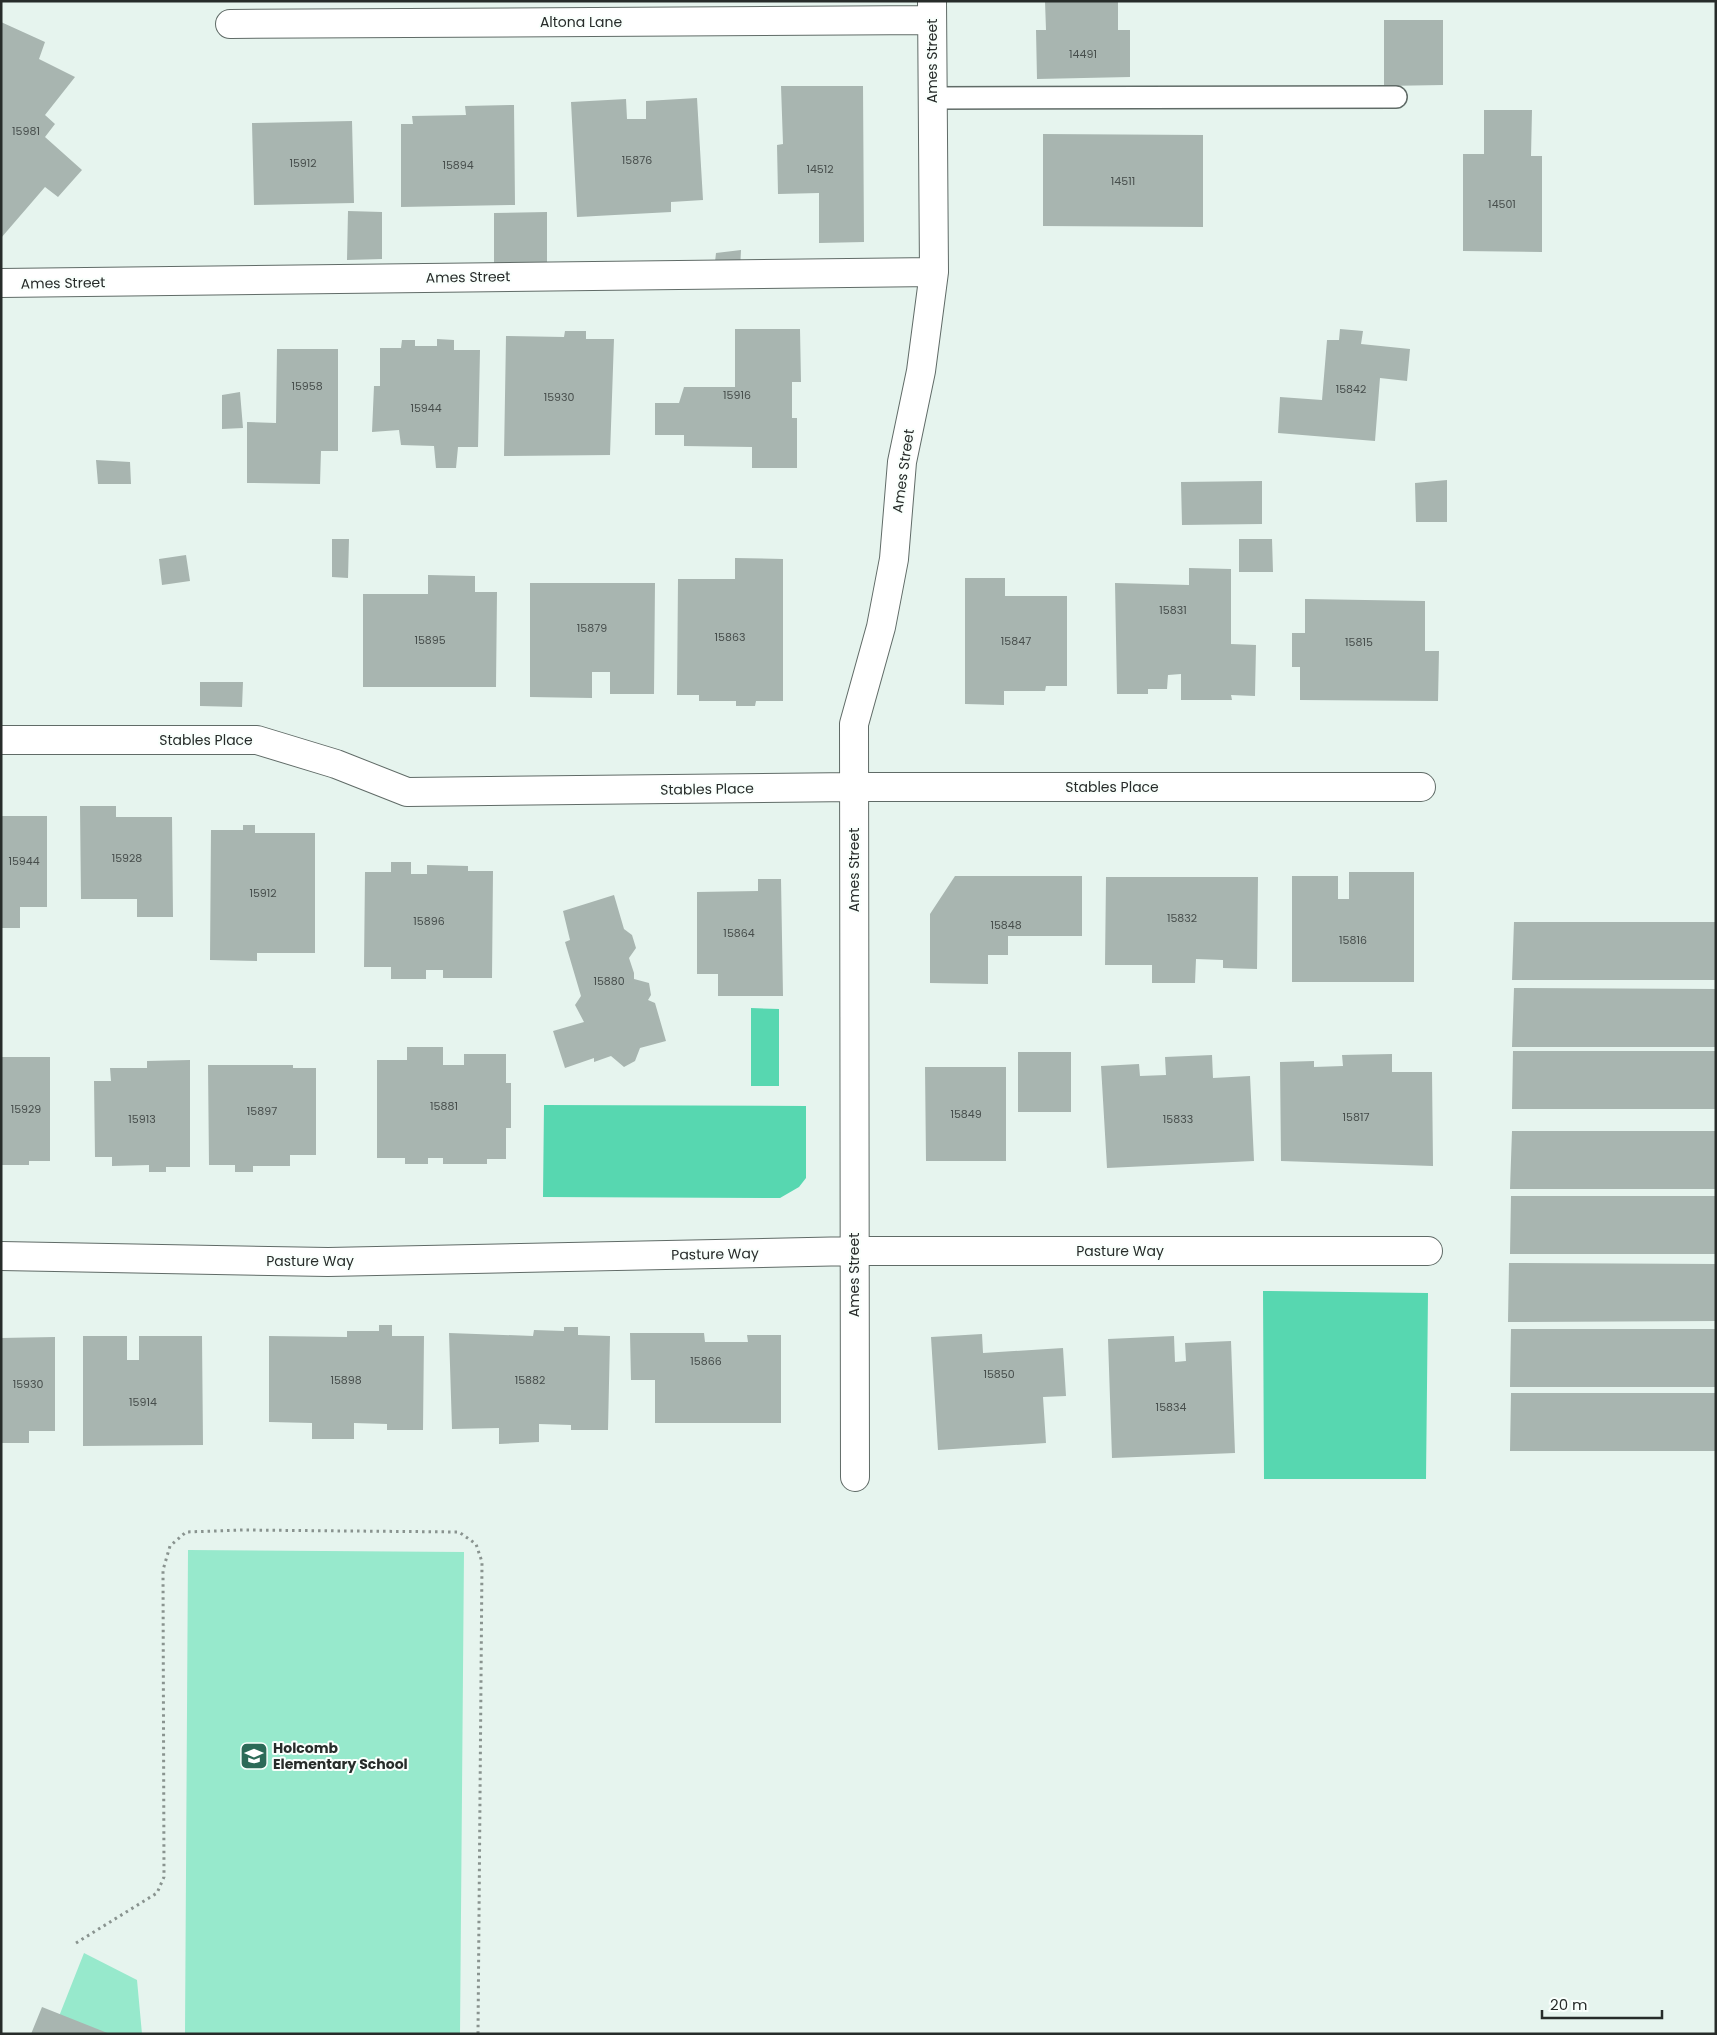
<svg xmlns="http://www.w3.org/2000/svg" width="1717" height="2035" font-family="Poppins,sans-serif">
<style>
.green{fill:#97e9cc}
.water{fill:#57d7b0}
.building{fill:#a8b5b0}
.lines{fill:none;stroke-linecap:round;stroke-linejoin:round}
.service-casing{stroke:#606b67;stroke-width:24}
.minor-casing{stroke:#606b67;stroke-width:30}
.path{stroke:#89938f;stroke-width:3;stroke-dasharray:2.5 4;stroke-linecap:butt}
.service{stroke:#fff;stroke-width:21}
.minor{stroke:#fff;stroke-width:28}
.labels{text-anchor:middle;stroke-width:4;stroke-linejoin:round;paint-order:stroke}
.number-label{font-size:11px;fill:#474e4c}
.street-label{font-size:14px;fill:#272c2a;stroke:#f9fffc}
.poi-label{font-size:14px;font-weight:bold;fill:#272c2a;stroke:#f9fffc;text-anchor:start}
</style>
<rect width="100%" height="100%" fill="#e6f4ee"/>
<path class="green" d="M188,1550l276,2 -4,482h-275z
M84,1953l53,27 5,54h-90z"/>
<path class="water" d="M751,1008l28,1v77h-28z
M544,1105l262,1v72l-7,9 -19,11 -237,-1z
M1263,1291l165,2 -2,186h-162z"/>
<path class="building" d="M1045,1h73v29h12v47l-93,2 -1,-49h10z
M1384,20h59v65l-59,1z
M1,22l44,20 -6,17 36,18 -30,38 10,9 -10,13 37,33 -24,27 -13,-10 -44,51z
M781,86h82l1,156 -45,1v-50l-41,1 -1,-49 6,-1z
M697,98l6,102 -32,2v10l-94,5 -6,-115 55,-3 1,20h19v-18z
M514,105l1,100 -114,2v-83h12l-1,-8 54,-1 -1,-9z
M1484,110h48l-1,46h11v96l-79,-1v-97h21z
M352,121l2,82 -100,2 -2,-82z
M1043,134l160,1v92l-160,-1z
M348,211l34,1v47l-35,1z
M547,212v51l-53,1v-51z
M741,250l-1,20 -26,1 2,-18z
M735,329h65l1,53h-9v36h5v50h-45v-21l-68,-1v-11h-29v-32h24l5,-16h51z
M1340,329l23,2 -2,13 49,5 -3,32 -27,-3 -5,63 -97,-8 2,-36 42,3 5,-60h12z
M565,331h21v8h28l-4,116 -106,1 2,-120 58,1z
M437,339l17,1v10h26l-2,97h-20l-2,21h-20l-2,-22 -33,-1 -2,-15 -27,2 2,-46h6v-38h21l1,-8h13v6h22z
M277,349h61v102h-17l-1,33 -73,-1v-61l29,1z
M240,392l3,36 -21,1v-34z
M96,460l34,2 1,22h-33z
M1447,480v42h-31l-1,-39z
M1262,481v43l-80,1 -1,-43z
M332,539h17l-1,39 -16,-1z
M1239,539h33l1,33h-34z
M186,555l4,26 -28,4 -3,-26z
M735,558l48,1v142h-27l-1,5h-19v-5h-37v-6h-22l1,-116h57z
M1189,568l42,1v75l25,1 -1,51 -24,-1 1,5h-51v-26l-13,1 -1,14h-19v5h-31l-2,-111 74,2z
M428,575l47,1v16h22l-1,95h-133v-93h65z
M965,578h40v18h62v90h-21l-1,5h-41v14l-39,-1z
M530,583h125l-1,111h-44v-22h-18v26l-62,-1z
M1305,599l120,2v50h14l-1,50 -138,-1v-33h-8v-34h13z
M200,682h43l-1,25 -42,-1z
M80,806h36v11h56l1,100h-36v-18h-56z
M1,816h46v91h-27v21h-19z
M243,825h12v8h60v120h-58v8l-47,-1 1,-130h32z
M391,862h20v12h16v-9l41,1v5h25l-1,107h-49v-8h-17v9h-35v-12h-27l1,-95h26z
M1349,872h65v110h-122v-106h46v23h11z
M955,876h127v60h-74v19h-20v29l-58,-1v-69z
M1106,877h152l-1,92 -34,-1v-8l-27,-1 -1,24h-43v-18h-47z
M758,879h23l2,117h-65v-22h-21v-82l61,-1z
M614,895l10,34 8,6 4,13 -7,10 5,15v6l15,4 2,12 -3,5 7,3 11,38 -26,7 -5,13 -11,6 -13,-11 -17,6v-4l-29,10 -12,-37 31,-9 -9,-17 6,-9 -16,-54 5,-2 -7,-29z
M1514,922h202v58h-204z
M1514,988l202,1v58h-204z
M407,1047h36v18h21v-11h42v29h5v45h-5v31h-19v5h-44v-6h-15v6h-23v-6h-28v-98h30z
M1513,1051h203v58h-204z
M1018,1052h53v60h-53z
M1392,1054v18h40l1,94 -152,-5 -1,-99 34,-1v6l29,-1 -1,-11z
M1212,1055l1,23 37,-2 4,85 -147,7 -6,-102 38,-2 1,12 26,-1 -1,-18z
M1,1057h49v104h-21v4h-28z
M190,1060v107h-24v5h-17v-7l-37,1v-9h-17l-1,-76h17l-1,-13h37v-7z
M208,1065h85v3h23v87h-26v11h-37v6h-18v-7h-26z
M925,1067h81v94h-80z
M1512,1131h204v58h-206z
M1511,1196h205v58h-206z
M1509,1263l206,1v57l-207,1z
M379,1325h13v11h32l-1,94h-36v-6l-33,-1v16h-42v-16l-43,-1v-86l78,1v-6h32z
M564,1327h14v8l32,1 -2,94h-37v-5l-32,-1v18l-40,2v-16l-47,1 -3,-96 84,3 1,-6 30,1z
M1511,1329h205v58h-206z
M630,1333h74l1,9h43l-1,-7h34v88h-126v-43h-24z
M982,1334l1,19 80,-5 3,48 -23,1 3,46 -108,7 -7,-113z
M83,1336h44v24h12v-24h63l1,109 -120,1z
M1174,1336l1,26 11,-1 -1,-18 46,-2 4,112 -123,5 -4,-119z
M55,1337v94h-26v12h-28v-105z
M1511,1393h205v58h-206z
M42,2007l68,27h-79z"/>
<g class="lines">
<defs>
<path id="service" d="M933,98l463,-1"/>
<path id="minor" d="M230,24l702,-4
M1,283l933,-11
M1,740h256l79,24 71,28 447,-5h567
M1,1256l327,6 526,-11h574
M855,1477l-1,-753 27,-97 13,-68 8,-97 19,-91 13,-99 -2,-271"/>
</defs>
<use href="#service" class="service-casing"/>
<use href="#minor" class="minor-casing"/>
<path class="path" d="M76,1943l81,-50 7,-16 -1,-307 7,-24 16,-14 57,-2 216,2 17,12 6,18 -4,472"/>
<use href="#service" class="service"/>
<use href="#minor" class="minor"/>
</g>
<defs>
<symbol id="school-square" viewBox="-11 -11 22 22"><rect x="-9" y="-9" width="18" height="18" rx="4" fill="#2c6a57" stroke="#f9fffc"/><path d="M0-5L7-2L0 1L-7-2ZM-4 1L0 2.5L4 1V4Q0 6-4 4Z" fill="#fff"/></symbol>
</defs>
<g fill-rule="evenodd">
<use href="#school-square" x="238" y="1740" width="32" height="32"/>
</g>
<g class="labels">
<g class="number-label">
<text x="1083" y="58">14491</text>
<text x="26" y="135">15981</text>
<text x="637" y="164">15876</text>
<text x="303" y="167">15912</text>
<text x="458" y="169">15894</text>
<text x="820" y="173">14512</text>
<text x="1123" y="185">14511</text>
<text x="1502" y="208">14501</text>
<text x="307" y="390">15958</text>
<text x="1351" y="393">15842</text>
<text x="737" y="399">15916</text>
<text x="559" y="401">15930</text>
<text x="426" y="412">15944</text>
<text x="1173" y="614">15831</text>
<text x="592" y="632">15879</text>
<text x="730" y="641">15863</text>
<text x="430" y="644">15895</text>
<text x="1016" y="645">15847</text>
<text x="1359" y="646">15815</text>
<text x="127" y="862">15928</text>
<text x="24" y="865">15944</text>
<text x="263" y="897">15912</text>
<text x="1182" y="922">15832</text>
<text x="429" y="925">15896</text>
<text x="1006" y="929">15848</text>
<text x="739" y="937">15864</text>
<text x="1353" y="944">15816</text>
<text x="609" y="985">15880</text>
<text x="444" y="1110">15881</text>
<text x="26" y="1113">15929</text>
<text x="262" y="1115">15897</text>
<text x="966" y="1118">15849</text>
<text x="1356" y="1121">15817</text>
<text x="142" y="1123">15913</text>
<text x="1178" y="1123">15833</text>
<text x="706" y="1365">15866</text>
<text x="999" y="1378">15850</text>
<text x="346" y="1384">15898</text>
<text x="530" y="1384">15882</text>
<text x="28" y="1388">15930</text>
<text x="143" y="1406">15914</text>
<text x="1171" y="1411">15834</text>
</g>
<g class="street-label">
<text x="581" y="27">Altona Lane</text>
<text transform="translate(932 61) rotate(-90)" y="5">Ames Street</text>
<text transform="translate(468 277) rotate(-1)" y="5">Ames Street</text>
<text transform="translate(63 283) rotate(-1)" y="5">Ames Street</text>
<text transform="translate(903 471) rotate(-82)" y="5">Ames Street</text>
<text x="206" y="745">Stables Place</text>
<text x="1112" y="792">Stables Place</text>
<text transform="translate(707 789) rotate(-1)" y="5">Stables Place</text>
<text transform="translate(854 870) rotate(-90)" y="5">Ames Street</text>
<text x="1120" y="1256">Pasture Way</text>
<text transform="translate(715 1254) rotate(-1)" y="5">Pasture Way</text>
<text x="310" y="1266">Pasture Way</text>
<text transform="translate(854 1275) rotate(-90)" y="5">Ames Street</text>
</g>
<g class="poi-label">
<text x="273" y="1753">Holcomb<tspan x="273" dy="16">Elementary School</tspan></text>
</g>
</g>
<rect width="1717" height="2035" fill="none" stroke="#272c2a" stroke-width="5"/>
<path d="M1542 2010v8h120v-8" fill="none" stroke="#272c2a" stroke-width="2.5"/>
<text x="1550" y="2010" font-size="15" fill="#272c2a" stroke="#f9fffc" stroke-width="4" paint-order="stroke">20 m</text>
</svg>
